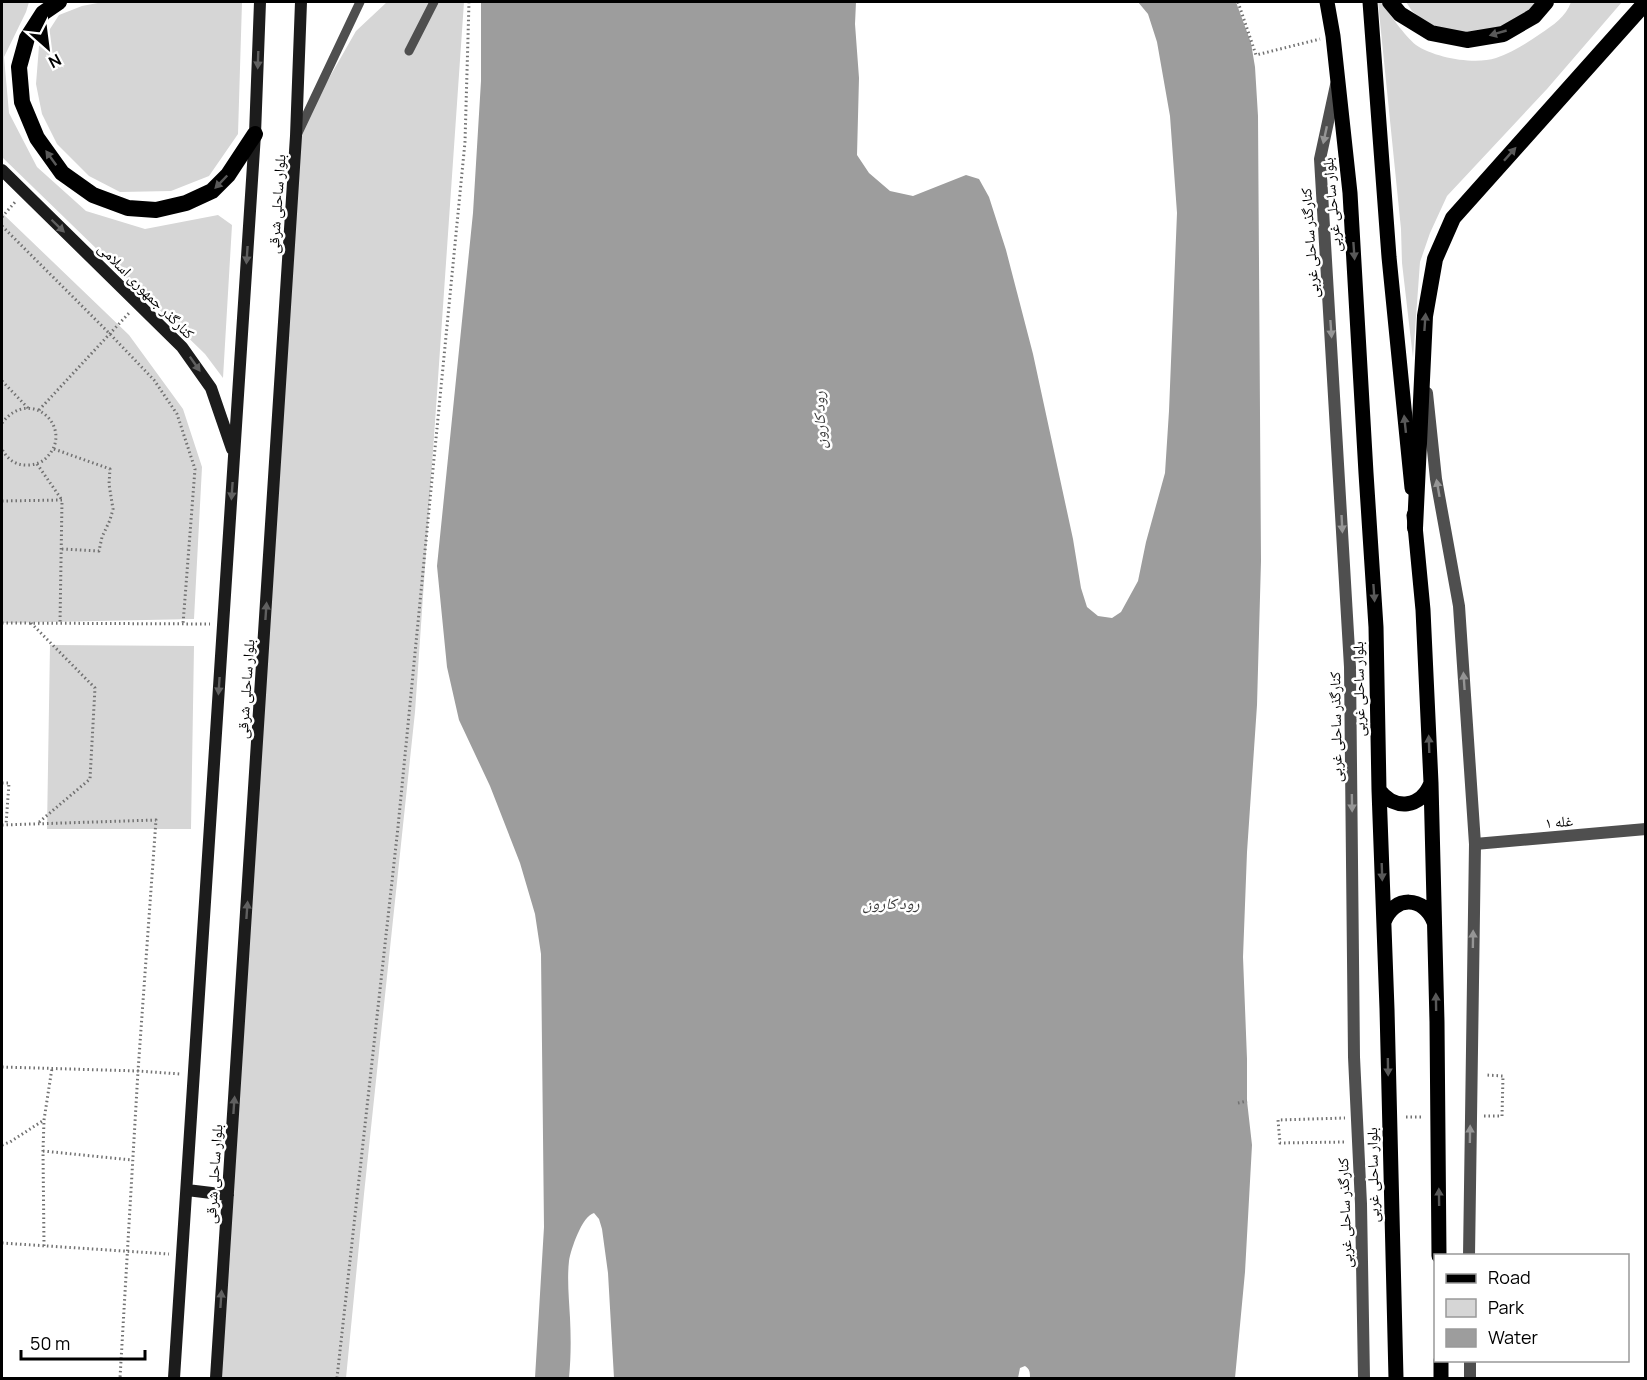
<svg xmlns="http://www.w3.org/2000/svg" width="1647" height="1380" font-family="Manrope,'Noto Naskh Arabic',sans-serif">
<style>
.green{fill:#d6d6d6}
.water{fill:#9d9d9d}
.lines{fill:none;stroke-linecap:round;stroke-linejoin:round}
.path{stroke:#717171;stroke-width:3;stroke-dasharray:1.5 3;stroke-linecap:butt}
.service{stroke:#4f4f4f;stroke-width:9}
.minor{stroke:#4f4f4f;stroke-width:12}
.tertiary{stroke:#4f4f4f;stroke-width:12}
.secondary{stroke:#1c1c1c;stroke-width:12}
.primary{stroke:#000;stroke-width:15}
.trunk{stroke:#000;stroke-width:16}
.oneway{fill:#595959}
.oneway2{fill:#606060}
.oneway3{fill:#959595}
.labels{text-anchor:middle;stroke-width:5;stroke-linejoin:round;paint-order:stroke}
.street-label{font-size:15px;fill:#000;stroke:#fff}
.water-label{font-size:16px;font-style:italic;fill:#3e3e3e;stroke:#fff}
</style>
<rect width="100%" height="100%" fill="#fff"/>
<path class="green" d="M2,2h27l-3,10 -22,45 5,56 28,54 49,44 59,18 73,-14 14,10 -9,153 -18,-24 -203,-197z
M103,2h139l-4,132 -29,42 -38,15 -51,1 -31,-16 -32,-32 -15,-30 -6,-30 3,-38 20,-31 23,-9z
M387,2h77l-49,710 -51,482 -18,184h-131l81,-1242 60,-105z
M1378,2h4c7,12 23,34 34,43 19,13 59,20 80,13 16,-5 31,-15 44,-24 13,-9 26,-17 31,-32h51l-75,87 -100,107 -17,37 -10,29 -7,96 -11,-95 -1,-34z
M1406,2h136l-16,17 -45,18 -51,-11 -18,-15z
M2,213l127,122 54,74 19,58 -8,152 -192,4z
M50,645l144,1 -3,183h-144z"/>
<path class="water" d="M481,2h375l-1,22 4,54 -2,77 12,18 21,18 23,5 53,-21 13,4 10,18 17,53 27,104 40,185 8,49 6,19 11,9 14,2 9,-6 17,-31 8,-39 19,-69 4,-62 8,-198 -7,-97 -13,-74 -9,-28 -10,-12h98l15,41 4,24 3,49 3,445 -4,144 -10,147 -4,105 4,102v42l5,44 -7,127 -10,106h-205c0,-5 0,-9 -5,-12l-5,2 -2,10h-404l-6,-105 -6,-44 -3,-10 -5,-6c-12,3 -23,36 -25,48 -2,18 0,38 1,57 1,20 1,40 -1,60h-34l9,-151 -3,-273 -6,-40 -15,-51 -30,-77 -31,-66 -12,-53 -10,-101 36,-353 8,-132z"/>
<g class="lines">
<path class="path" d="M1238,2l18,53 64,-16
M2,217l14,-16
M2,226l108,108 44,46 23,34 18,55 -12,155
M2,381l26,27
M39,410l91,-98
M2,423c28,-37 72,4 46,33 -5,6 -12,9 -20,9 -12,1 -21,-6 -26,-16
M54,449l56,20 -1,15 4,25 -3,11 -8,17 -3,14 -38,-2
M37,464l25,36
M2,501l60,-1 -2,123
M2,623l208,1
M31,623l64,65 -5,91 -52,44
M2,783h7l-3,42
M2,825l154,-5 -18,251 42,3
M2,1067l136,4 -18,307
M1238,1103l9,-2
M1484,1116h18l1,-40 -17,-1
M1406,1117h17
M1344,1142l-64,1 -2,-23 67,-2
M2,1145l8,-3 34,-22
M43,1151l89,9
M2,1243l167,11
M44,1246l-1,-95 1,-31 8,-52
M337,1378l61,-551 67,-685 4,-140"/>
<path class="service" d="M409,51l25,-49
M297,135l63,-133"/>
<path class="minor" d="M1475,844l171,-15"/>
<path class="tertiary" d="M1336,85l-16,74 30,508 4,390 7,147 3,174
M1427,393l9,86 23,127 16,238 -6,412
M1470,1360v18"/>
<path class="secondary" d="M2,170l180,177 29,41 21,61
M187,1190l41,5
M174,1378l81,-1244 5,-132
M216,1378l80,-1242 5,-134"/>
<path class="primary" d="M1327,2l6,34 17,157 16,280 10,154 3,163 8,219 9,369
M1370,2l19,255 23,231
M1414,515l9,95 8,173 6,239 2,234
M1379,790c16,21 42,18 52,-7
M1384,922c10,-27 40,-26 50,0
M1441,1360v18"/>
<path class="trunk" d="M59,2l-16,11 -16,25 -8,29 3,35 15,36 25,35 31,22 35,13 28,2 30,-7 26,-12 16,-16 27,-41
M1390,2l10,12 31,19 36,7 36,-6 31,-18 12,-14
M1415,528l10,-212 10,-57 18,-41 193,-216"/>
</g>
<defs><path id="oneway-solid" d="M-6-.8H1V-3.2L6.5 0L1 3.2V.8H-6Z" transform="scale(1.5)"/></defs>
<g class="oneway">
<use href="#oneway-solid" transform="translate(1498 33) rotate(164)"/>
<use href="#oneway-solid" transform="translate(1510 154) rotate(-48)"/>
<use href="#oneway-solid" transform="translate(51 158) rotate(-126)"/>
<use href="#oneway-solid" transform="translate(221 182) rotate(134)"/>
<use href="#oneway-solid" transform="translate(1354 251) rotate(86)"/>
<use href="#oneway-solid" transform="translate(1425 322) rotate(-86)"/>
<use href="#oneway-solid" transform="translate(1405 424) rotate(-96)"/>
<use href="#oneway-solid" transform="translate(1374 593) rotate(86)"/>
<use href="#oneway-solid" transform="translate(1429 744) rotate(-92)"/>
<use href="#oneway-solid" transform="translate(1382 872) rotate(88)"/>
<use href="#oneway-solid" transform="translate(1436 1002) rotate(-91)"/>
<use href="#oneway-solid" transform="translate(1388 1067) rotate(89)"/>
<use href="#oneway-solid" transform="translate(1439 1197) rotate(-91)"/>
</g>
<g class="oneway2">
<use href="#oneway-solid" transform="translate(258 60) rotate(92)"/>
<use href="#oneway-solid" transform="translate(58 226) rotate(44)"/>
<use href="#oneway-solid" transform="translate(247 255) rotate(94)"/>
<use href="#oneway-solid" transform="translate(195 364) rotate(55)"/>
<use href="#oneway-solid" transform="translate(232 491) rotate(94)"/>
<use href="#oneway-solid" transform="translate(266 611) rotate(-86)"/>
<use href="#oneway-solid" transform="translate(219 686) rotate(94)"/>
<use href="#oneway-solid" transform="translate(247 910) rotate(-86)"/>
<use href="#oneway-solid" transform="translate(234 1105) rotate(-86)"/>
<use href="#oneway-solid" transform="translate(221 1299) rotate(-86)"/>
</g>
<g class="oneway3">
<use href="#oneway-solid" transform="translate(1325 135) rotate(102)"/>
<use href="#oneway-solid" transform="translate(1331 329) rotate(86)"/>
<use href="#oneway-solid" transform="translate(1438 488) rotate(-100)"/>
<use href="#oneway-solid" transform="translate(1342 524) rotate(87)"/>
<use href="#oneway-solid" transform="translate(1464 681) rotate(-94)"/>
<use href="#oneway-solid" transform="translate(1352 803) rotate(89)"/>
<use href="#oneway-solid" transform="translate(1473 939) rotate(-89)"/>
<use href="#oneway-solid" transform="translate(1470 1134) rotate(-89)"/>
</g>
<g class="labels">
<g class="street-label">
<text transform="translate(277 204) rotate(-86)" y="5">بلوار ساحلی شرقی</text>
<text transform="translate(1332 205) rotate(-95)" y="5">بلوار ساحلی غربی</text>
<text transform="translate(1310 243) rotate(-94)" y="5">کنارگذر ساحلی غربی</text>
<text transform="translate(146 291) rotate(45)" y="5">کنارگذر جمهوری اسلامی</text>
<text transform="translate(246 689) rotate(-86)" y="5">بلوار ساحلی شرقی</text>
<text transform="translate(1359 689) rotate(-91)" y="5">بلوار ساحلی غربی</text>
<text transform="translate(1336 727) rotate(-91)" y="5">کنارگذر ساحلی غربی</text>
<text transform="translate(1559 822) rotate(-5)" y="5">غله ۱</text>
<text transform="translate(214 1174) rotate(-86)" y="5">بلوار ساحلی شرقی</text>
<text transform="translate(1373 1175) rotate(-91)" y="5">بلوار ساحلی غربی</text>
<text transform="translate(1345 1213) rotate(-92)" y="5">کنارگذر ساحلی غربی</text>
</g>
<g class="water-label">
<text transform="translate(819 420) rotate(-92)" y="6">رود کارون</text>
<text x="891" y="909">رود کارون</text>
</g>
</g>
<rect width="1647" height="1380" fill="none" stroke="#000000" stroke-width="6"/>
<rect x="1434" y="1254" width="195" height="108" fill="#ffffff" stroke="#999999" stroke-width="1.5"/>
<rect x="1446" y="1274" width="30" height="9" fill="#000000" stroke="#999999" stroke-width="1.5"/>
<text x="1488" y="1284" font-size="18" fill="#000000">Road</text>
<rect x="1446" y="1299" width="30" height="18" fill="#d6d6d6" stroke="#999999" stroke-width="1.5"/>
<text x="1488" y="1314" font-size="18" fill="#000000">Park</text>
<rect x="1446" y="1329" width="30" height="18" fill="#9d9d9d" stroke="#999999" stroke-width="1.5"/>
<text x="1488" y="1344" font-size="18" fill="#000000">Water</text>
<g transform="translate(48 48) rotate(152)" stroke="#ffffff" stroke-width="4.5" paint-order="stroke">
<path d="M0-4.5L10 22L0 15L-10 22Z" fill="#000000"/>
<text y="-9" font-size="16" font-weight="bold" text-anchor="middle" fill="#000000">N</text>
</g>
<path d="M21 1350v9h124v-9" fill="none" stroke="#000000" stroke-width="3"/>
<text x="30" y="1350" font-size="18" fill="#000000" stroke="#ffffff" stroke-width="4.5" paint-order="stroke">50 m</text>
</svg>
